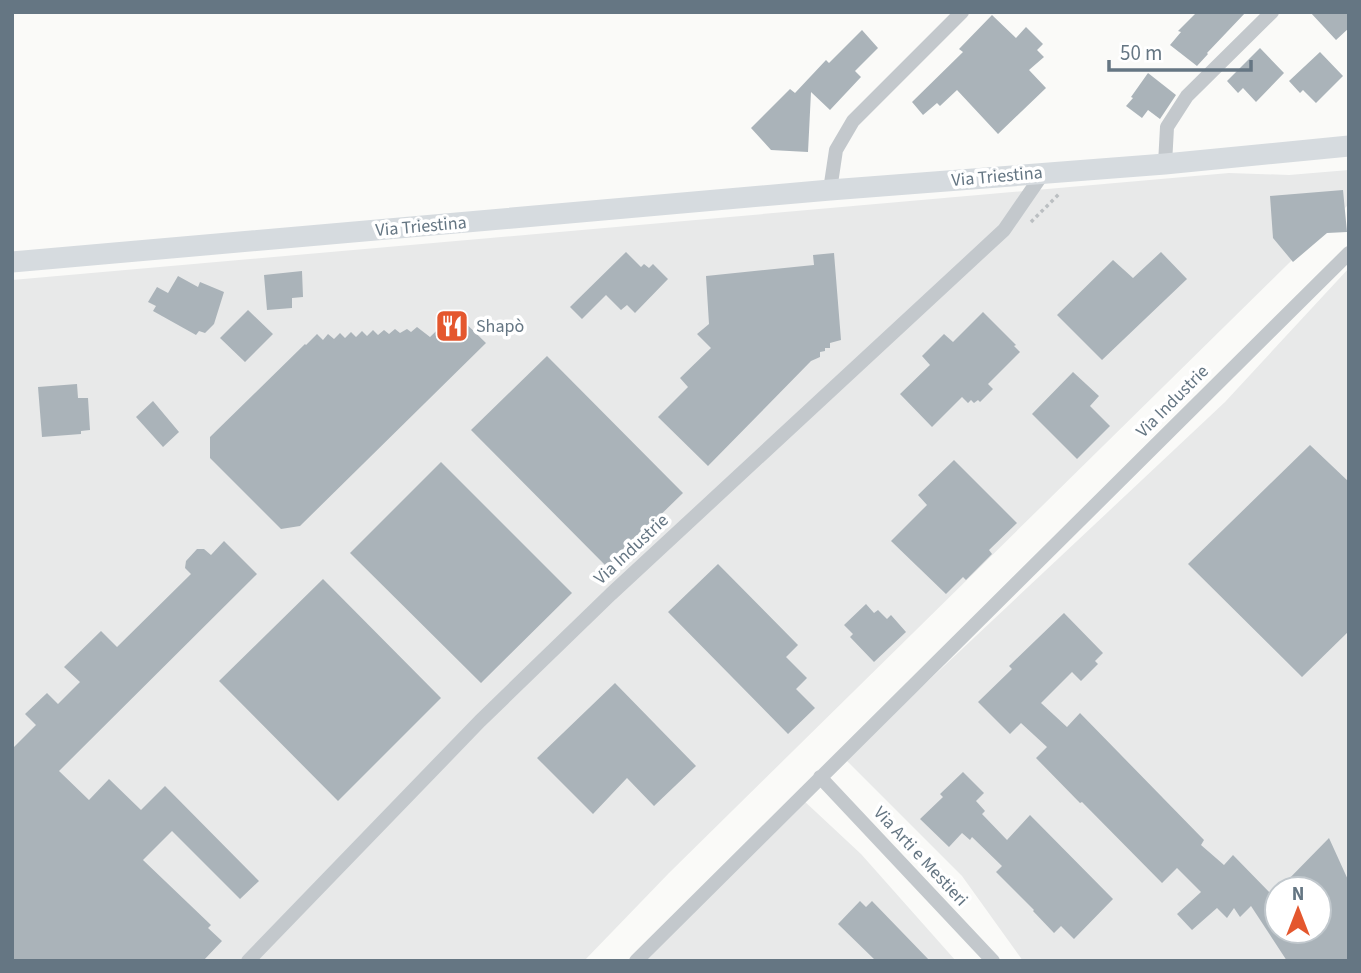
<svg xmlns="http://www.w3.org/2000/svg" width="1361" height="973" font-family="'Source Sans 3',sans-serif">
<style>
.built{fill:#e8e9e9;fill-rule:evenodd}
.building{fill:#aab3b9}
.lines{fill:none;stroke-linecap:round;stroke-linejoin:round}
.path{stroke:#bbbfc2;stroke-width:3.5;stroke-dasharray:3.5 3.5;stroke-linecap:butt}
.minor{stroke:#c3c8cc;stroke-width:14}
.secondary{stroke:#d6dbdf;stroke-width:21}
.labels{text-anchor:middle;stroke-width:7;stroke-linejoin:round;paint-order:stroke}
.street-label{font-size:18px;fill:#657683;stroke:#fff}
.poi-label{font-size:18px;fill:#657683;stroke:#fff;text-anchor:start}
</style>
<rect width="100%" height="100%" fill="#fafaf8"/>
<path class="built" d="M1349,170v34l-680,669 -85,88h-572v-681l1217,-107 60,2z
M1349,268v693h-326l-61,-85 -117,-117 380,-357zM1277,889h42v42h-42z
M802,799l59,55 95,107h-317z"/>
<path class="building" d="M1197,12h49l-39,41 1,1 -11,12 -27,-21 11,-13 -3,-1z
M1310,12h39v16l-13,12z
M992,15l24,23 10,-11 17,17 -6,6 7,7 -15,13 17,18 -48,46 -41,-44 -17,16 -3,-3 -14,12 -11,-13 51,-50 -4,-3z
M862,30l16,18 -23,23 6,6 -31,33 -19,-18 -3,60 -37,-2 -20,-22 39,-39 5,4 31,-33 3,3z
M1260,48l24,25 -28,29 -13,-14 -5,5 -11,-12z
M1320,52l23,24 -27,27 -13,-13 -3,3 -11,-12z
M1148,73l28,22 -16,24 -12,-9 -6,8 -16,-12 7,-8 -2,-1z
M1343,190l4,42 -20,1 -34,29 -20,-24 -3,-42z
M626,252l15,15 3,-3 5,4 4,-4 15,15 -33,34 -8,-8 -6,5 -15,-15 -24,24 -12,-12z
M1161,252l26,27 -85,81 -45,-45 56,-55 20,18z
M834,253l7,87 -11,3v5h-5v3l-5,1v5l-9,4 -103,105 -50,-49 30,-30 -8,-9 31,-30 -14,-14 12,-10 -3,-48 108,-11 -1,-10z
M302,271l1,26 -11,1v10l-25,2 -3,-35z
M178,276l20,11 2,-5 24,10 -10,32 -9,9 -6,-2 -3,4 -43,-24 3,-5 -8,-4 9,-15 11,6z
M248,310l25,24 -28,28 -25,-24z
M983,312l33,33 -2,1 6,6 -32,32 5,5 -13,13 -2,-2 -4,3 -3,-3 -3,3 -6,-6 -30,30 -32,-33 30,-29 -8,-9 22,-22 9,8z
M455,313l31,30 -186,183 -19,3 -71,-71v-21l95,-93 1,1 11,-11 6,6 5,-6 6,5 6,-6 5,5 6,-6 5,5 6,-6 5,5 6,-6 5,5 6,-5 5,4 6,-5 5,4 7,-4 4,3 6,-5 13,10z
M547,356l136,137 -76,74 -136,-137z
M1073,372l26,24 -9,10 20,20 -33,33 -45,-45z
M77,384l1,14h10l2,32 -9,1v3l-39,3 -4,-50z
M153,401l26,31 -16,15 -27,-30z
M1310,445l39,37v149l-47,46 -114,-113z
M954,460l63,63 -28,27 3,4 -26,26 -3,-3 -17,17 -55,-53 36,-36 -9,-10z
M441,462l131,131 -91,90 -131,-130z
M224,541l33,33 -198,197 30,29 20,-21 32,31 24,-24 94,95 -19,18 -68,-68 -29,29 68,65 -3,3 14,13 -19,20h-191v-212l24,-24 -11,-11 22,-21 11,11 22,-22 -16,-15 37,-36 16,16 74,-73 -6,-6 1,-7 11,-12h7l7,6z
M718,564l80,81 -12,12 21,21 -11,11 19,19 -27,26 -120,-122z
M323,579l118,119 -103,103 -119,-120z
M866,604l8,9 4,-3 9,9 4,-4 15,17 -32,30 -24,-25 3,-3 -9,-9z
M1064,613l39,40 -8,8 3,3 -17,17 -9,-9 -31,31 26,24 13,-14 124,127 -3,5 23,20 9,-10 44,45v31h42v-42h-40l50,-51 20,44v79h-62l-36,-55 -11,11 -6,-9 -7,10 -10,-10 -25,22 -15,-16 24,-22 -24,-24 -15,15 -80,-81 -2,1 -44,-45 11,-11 -26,-24 -11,11 -32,-32 34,-33 -3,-3z
M615,683l81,83 -42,40 -27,-28 -34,36 -56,-56z
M963,772l21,21 -8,8 9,10 -3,3 25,26 23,-25 83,84 -39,40 -13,-13 -7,7 -21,-22 1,-1 -38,-38 6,-6 -30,-29 -2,3 -8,-7 -13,14 -29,-28 23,-22 -3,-3z
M860,901l6,6 6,-6 58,60h-54l-38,-37z"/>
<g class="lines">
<path class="path" d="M1031,222l29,-29"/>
<path class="minor" d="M1165,164l2,-37 20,-31 85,-84
M830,190l6,-40 17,-29 109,-109
M820,777l173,184
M248,961l232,-240 131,-127 393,-364 40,-58
M636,961l713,-708"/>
<path class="secondary" d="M12,262l818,-72 335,-26 184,-18"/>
</g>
<defs>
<symbol id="restaurant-square" viewBox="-11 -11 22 22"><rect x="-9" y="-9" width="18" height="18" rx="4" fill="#e4572e" stroke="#fff"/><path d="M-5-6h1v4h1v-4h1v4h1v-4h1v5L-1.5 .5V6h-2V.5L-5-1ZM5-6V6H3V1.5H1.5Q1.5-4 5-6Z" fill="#fff"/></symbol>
</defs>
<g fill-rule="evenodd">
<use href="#restaurant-square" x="433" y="307" width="38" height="38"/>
</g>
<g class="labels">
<g class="street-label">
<text transform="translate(997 176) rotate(-5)" y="6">Via Triestina</text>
<text transform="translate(421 226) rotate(-5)" y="6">Via Triestina</text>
<text transform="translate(1172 401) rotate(-45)" y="6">Via Industrie</text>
<text transform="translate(631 549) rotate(-43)" y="6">Via Industrie</text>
<text transform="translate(921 856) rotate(47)" y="6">Via Arti e Mestieri</text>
</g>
<g class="poi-label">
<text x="476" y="332">Shapò</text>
</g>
</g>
<rect width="1361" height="973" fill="none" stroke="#657683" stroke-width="28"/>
<g transform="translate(1298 910)"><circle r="33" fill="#ffffff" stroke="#c1c8cd" stroke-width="2"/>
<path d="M0-5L12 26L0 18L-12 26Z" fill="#e4572e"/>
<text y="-10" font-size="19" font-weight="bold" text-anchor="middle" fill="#657683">N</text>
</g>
<path d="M1109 60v10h142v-10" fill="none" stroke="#657683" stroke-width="3.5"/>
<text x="1120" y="60" font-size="21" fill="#657683" stroke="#ffffff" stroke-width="5" paint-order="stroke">50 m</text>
</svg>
